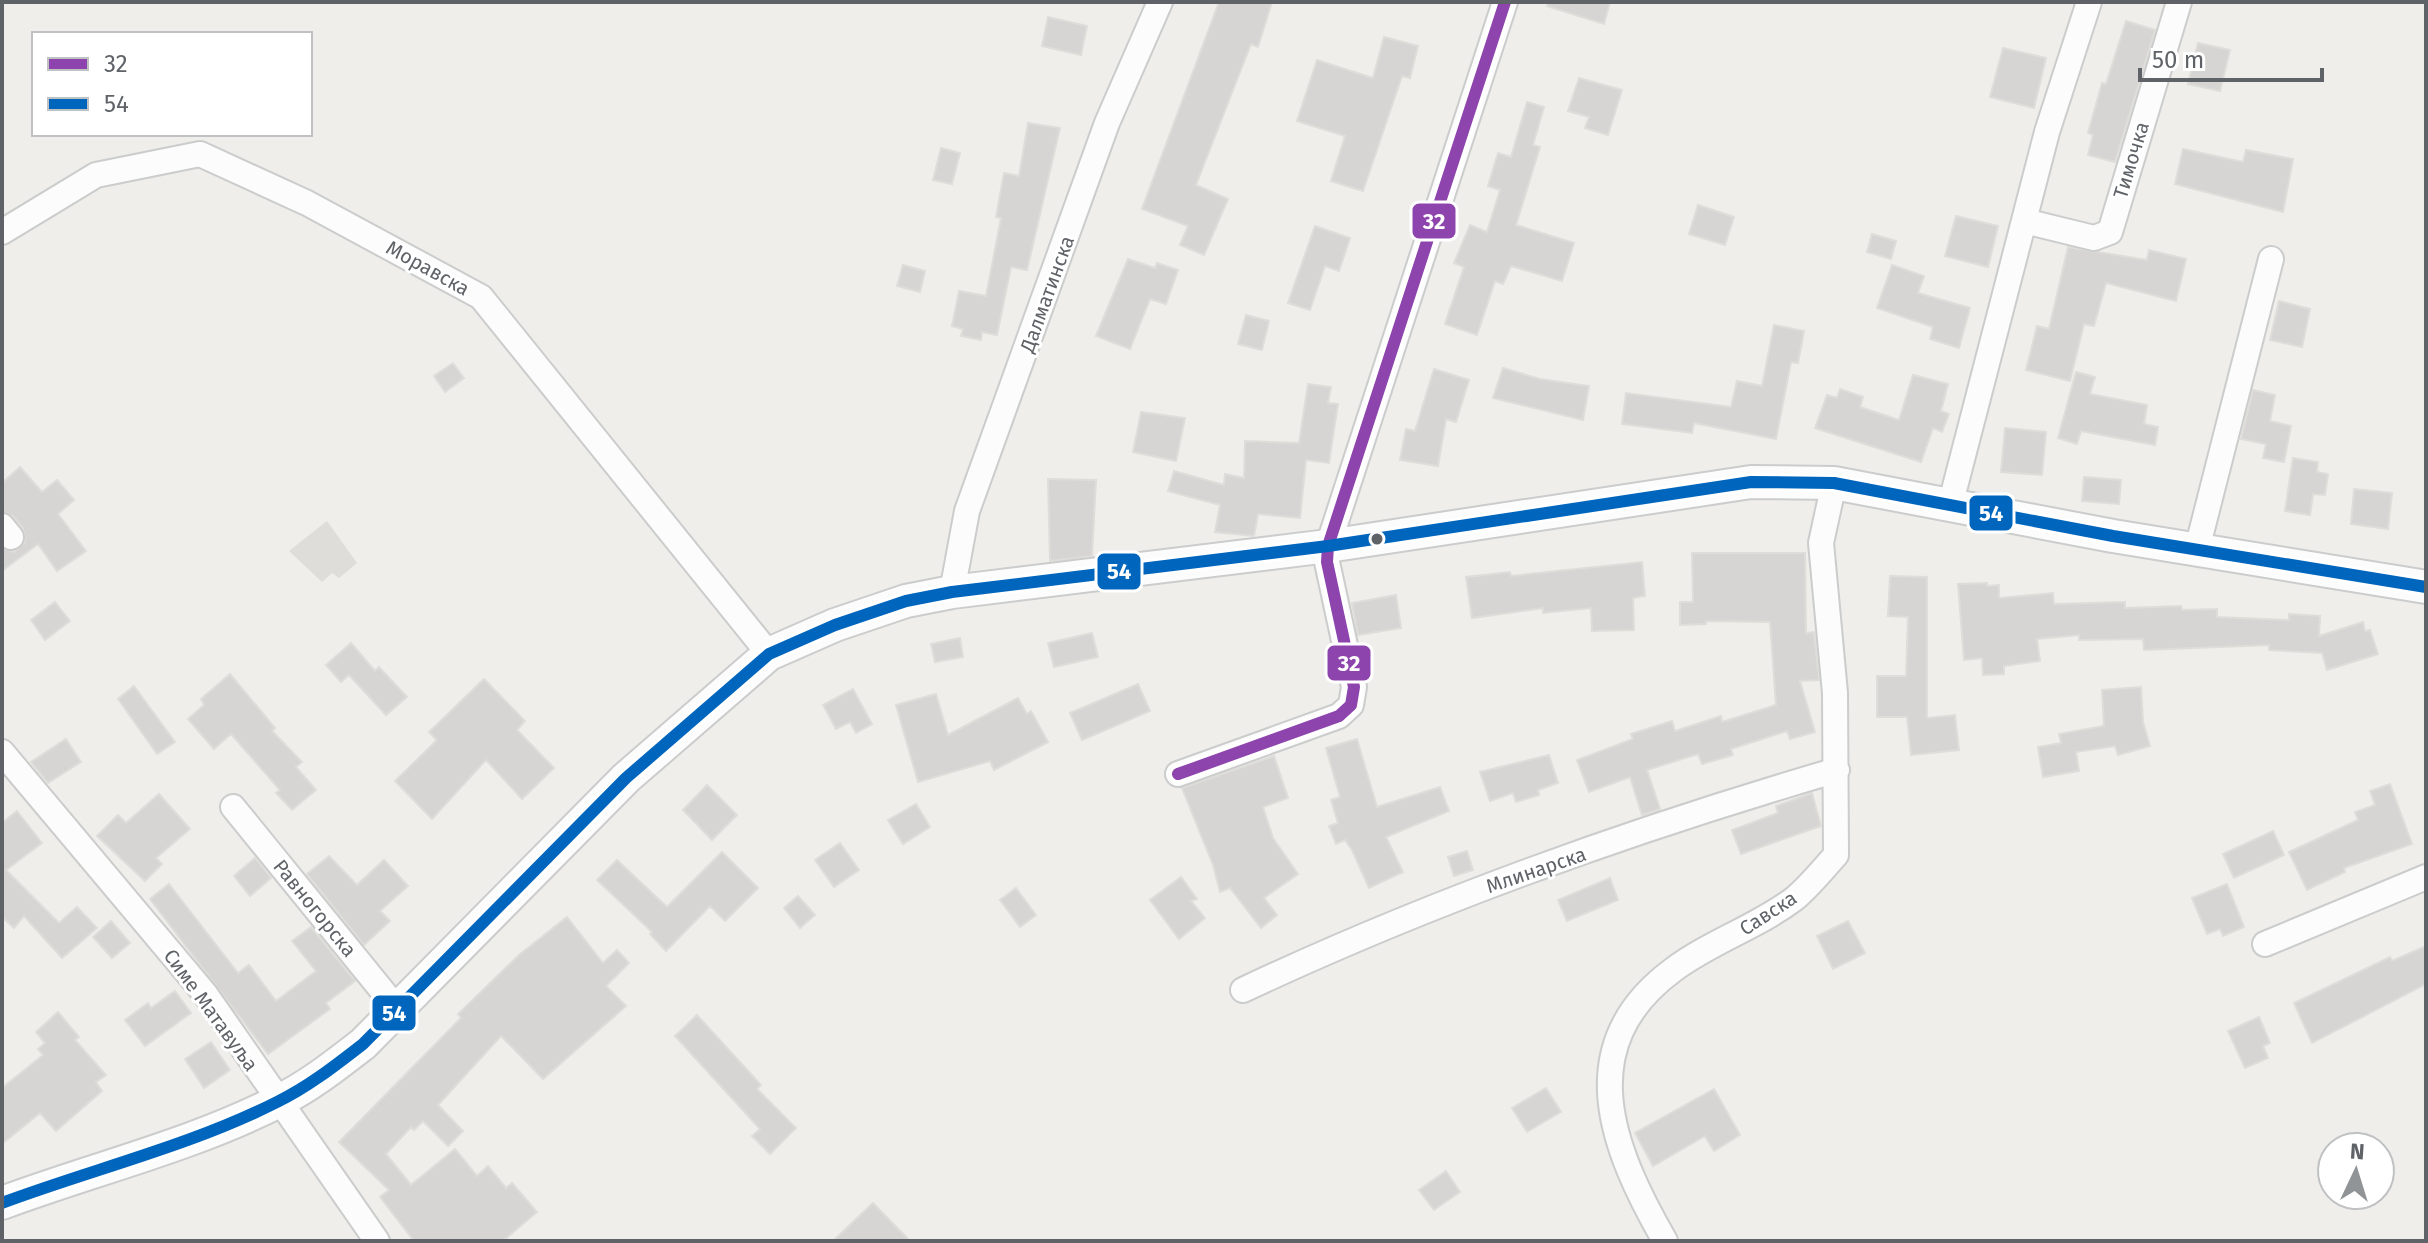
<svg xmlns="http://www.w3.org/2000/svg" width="2428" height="1243" font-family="'Fira Sans',sans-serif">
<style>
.industrial{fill:#dfddda}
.building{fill:#d6d5d3;stroke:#deddd9;stroke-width:2}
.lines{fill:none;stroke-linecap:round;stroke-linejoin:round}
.minor-casing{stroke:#cbcccc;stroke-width:28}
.tertiary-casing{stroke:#cbcccc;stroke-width:36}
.minor{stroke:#fdfcfc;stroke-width:24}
.tertiary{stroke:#fdfcfc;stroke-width:32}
.bus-1-casing{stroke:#fff;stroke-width:18}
.bus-2-casing{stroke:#fff;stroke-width:18}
.bus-1{stroke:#8e44ad;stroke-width:12}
.bus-2{stroke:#0065bd;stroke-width:12}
.bus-dot{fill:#5f6368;stroke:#fff;stroke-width:3}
.labels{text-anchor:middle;stroke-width:6;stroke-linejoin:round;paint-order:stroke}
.street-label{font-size:20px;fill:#5f6368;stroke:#fff}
.line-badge{stroke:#fff;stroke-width:3}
.badge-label{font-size:22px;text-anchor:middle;font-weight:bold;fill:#fff}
</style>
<rect width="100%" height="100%" fill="#efeeea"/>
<path class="industrial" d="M327,521l30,42 -18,15 -7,-5 -10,9 -33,-31z"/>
<path class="building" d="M1219,2h53l-14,45 -7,-3 -55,141 32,14 -24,56 -24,-10 8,-19 -46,-17z
M1548,2h62l-6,22 -57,-18z
M1048,17l39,9 -6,29 -39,-9z
M2126,21l29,9 -40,132 -27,-7 5,-20 -5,-2 14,-50 4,1z
M1384,37l34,9 -8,32 -8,-2 -39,115 -32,-10 14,-45 -48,-15 20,-61 56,18z
M2198,43l32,7 -10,41 -32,-7z
M2003,48l43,10 -12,50 -44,-11z
M1579,78l43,12 -14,45 -23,-7 4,-11 -21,-6z
M1527,102l17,5 -11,38 7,2 -24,78 58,18 -12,38 -51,-15 -8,18 -8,-3 -18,54 -32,-11 19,-57 -10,-4 16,-38 17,7 13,-42 -12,-4 10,-33 13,4z
M1028,123l32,5 -33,142 -16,-3 -14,68 -15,-3 -1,8 -20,-4 2,-7 -11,-3 7,-35 27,5 15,-78 -5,-1 8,-44 15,3z
M941,148l19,5 -8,31 -19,-4z
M2183,149l60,13 3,-12 47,9 -10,53 -108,-28z
M1698,205l36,12 -9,28 -36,-11z
M1956,216l42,10 -10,41 -43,-11z
M1315,226l35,12 -11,33 -14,-5 -15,44 -22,-7z
M1872,234l24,7 -5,18 -24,-7z
M2068,247l79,13 2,-10 37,9 -10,42 -70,-18 -12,43 -10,-2 -14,57 -44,-11 11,-44 12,3z
M1128,259l27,9 2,-5 21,7 -12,34 -16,-5 -20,50 -34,-13z
M903,265l22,6 -5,21 -23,-6z
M1892,265l32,11 -6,17 52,15 -11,40 -29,-9 3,-12 -56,-19z
M2279,301l31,8 -8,38 -32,-7z
M1246,315l23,6 -7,29 -24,-6z
M1774,325l30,6 -6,32 -7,-1 -15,77 -82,-16 -2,10 -70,-9 4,-31 105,14 6,-26 25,5z
M453,363l11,15 -19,14 -11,-16z
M1503,368l37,11 49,7 -6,34 -90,-22z
M1434,369l35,11 -13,42 -10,-3 -8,47 -38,-6 6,-31 9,2z
M2076,372l19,5 -5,17 57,11 -3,19 14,3 -3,18 -74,-14 -4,13 -19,-6z
M1913,375l35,9 -7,27 8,3 -7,18 -9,-4 -12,34 -106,-34 12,-33 10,3 3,-9 23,8 -3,10 39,13z
M1308,384l23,3 -3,16 10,1 -9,59 -23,-3 -6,58 -42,-4 -4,22 -39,-4 5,-27 -52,-14 6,-20 50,14 1,-11 19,4 1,-37 54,2z
M2253,390l22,5 -5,26 21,5 -7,36 -21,-4 3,-14 -25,-5z
M1141,412l44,6 -9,43 -43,-9z
M2005,428l41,4 -4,43 -41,-3z
M2293,458l25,4 -1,10 11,2 -3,21 -12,-1 -3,21 -25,-4z
M20,467l22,25 15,-12 17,20 -16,14 28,37 -29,20 -19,-27 -36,27v-23l12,4 11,-10 -2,-14 -10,-12 -11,-5v-28z
M2084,477l37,3 -2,24 -37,-3z
M1048,479l48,1 -4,76 -42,5z
M2354,489l38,4 -4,36 -37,-5z
M1692,553h113l1,80 8,-1 5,48 -19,1 15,51 -25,7 -3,-8 -56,18 2,6 -31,9 -4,-10 -51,16 13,39 -18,6 -12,-38 -41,15 -12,-32 56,-21 -2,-5 41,-13 3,10 46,-15 1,6 54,-17 -6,-83 -64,-1v3l-26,1v-23h13z
M1642,562l3,34 -12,2 1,32 -42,1 -1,-23 -48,5v-5l-71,10 -6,-41 44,-5 1,4z
M1890,576l37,1v141l28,-3 4,35 -48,5 -4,-38h-30v-41h29l2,-59 -20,-1z
M1987,583v3l12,-1v13l54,-5 1,11 71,-2v6l56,-2 1,4 35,-1v8l72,3v-6l31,2 -1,20 44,-14 2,9 5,-1 8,24 -51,16 -5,-17 -53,-3v-5l-125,5 -1,-11 -64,1v-5l-42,4 3,22 -36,5v8l-21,1 -1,-17 -18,2 -6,-76z
M1396,595l5,33 -43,7 -6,-32z
M55,602l15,19 -25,19 -14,-20z
M1092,633l6,24 -44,10 -6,-24z
M960,638l3,19 -28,5 -4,-18z
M351,643l24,28 4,-4 28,30 -21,18 -37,-40 -8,7 -15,-17z
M230,674l45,54 -3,3 30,31 -6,5 20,23 -24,20 -16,-17 4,-3 -49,-56 -17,15 -26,-30 16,-14 -3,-6z
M484,679l41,42 -8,9 37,38 -32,31 -36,-39 -54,59 -37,-38 42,-41 -8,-8z
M1138,684l12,27 -68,29 -12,-27z
M134,686l41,56 -18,12 -39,-55z
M2141,687l2,35 7,24 -32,9 -3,-9 -39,6 3,19 -36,6 -5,-30 23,-4 -2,-9 45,-8 -2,-36z
M853,689l19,35 -16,9 -6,-11 -14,7 -13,-24z
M936,694l12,41 70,-37 9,16 4,-3 17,31 -54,28 -4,-9 -72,21 -22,-77z
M66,739l15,23 -33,21 -17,-21z
M1357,739l20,68 63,-20 9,24 -63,26 17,35 -34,16 -17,-38 -7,-10 -9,4 -7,-18 9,-3 -7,-23 9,-3 -14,-49z
M1549,755l9,28 -20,7 1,5 -23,7 -3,-9 -23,8 -10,-29z
M1274,756l14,42 -25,9 10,31 25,36 -34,24 13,17 -16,13 -31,-40 -10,4 -7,-27 -31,-77z
M2390,784l22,60 -68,24 1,4 -38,18 -18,-38 69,-32 -3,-8 20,-7 -5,-14z
M707,785l30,30 -25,25 -29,-30z
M1812,793l9,33 -80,28 -9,-24 46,-17 -2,-7z
M159,794l31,35 -34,29 6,6 -17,17 -48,-45 21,-21 8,8z
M916,804l14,23 -27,17 -15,-24z
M17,811l25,32 -36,27 53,53 18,-16 20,21 -35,30 -38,-42 -10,12 -12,-11v-94z
M2273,831l11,24 -50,23 -11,-24z
M840,843l19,27 -25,17 -19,-27z
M1467,851l6,19 -19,6 -6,-19z
M722,852l36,36 -33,33 -15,-15 -44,45 -16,-17 2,-2 -55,-52 20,-20 50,47z
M329,856l28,29 27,-25 24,26 -28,25 10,10 -26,24 -57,-71z
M255,858l16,20 -21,18 -16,-20z
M1181,877l16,22 -6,2 14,17 -26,21 -29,-39z
M1610,878l8,22 -51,21 -9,-21z
M169,884l69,89 11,-8 27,36 40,-30 -24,-30 19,-14 44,54 -29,22 4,6 -62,45 -118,-155z
M2227,884l17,43 -21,9 -3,-7 -13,5 -15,-36z
M1016,888l20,27 -16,12 -20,-27z
M798,896l17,19 -15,13 -16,-20z
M567,917l36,46 14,-13 12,13 -23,23 20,20 -83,73 -42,-43 -63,69 25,26 -15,15 -25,-25 -9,9 -3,-3 -25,27 25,31 44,-36 22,27 11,-10 18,22 6,-5 25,29 -34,29h-89l-34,-44 9,-7 -50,-48 122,-124 -3,-4 61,-59z
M111,921l19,22 -18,15 -19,-21z
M1848,921l17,32 -32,16 -16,-33z
M2426,946v38l-114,59 -18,-40 96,-46 2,4z
M175,991l16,22 -46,33 -20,-26 23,-17 3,5z
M58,1012l21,25 -4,3 31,35 -10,7 6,9 -46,40 -16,-18 -38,31v-56l41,-33 -5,-6 7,-6 -9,-11z
M697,1015l64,70 -4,4 39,39 -26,26 -18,-18 8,-7 -85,-93z
M2259,1017l11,26 -7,3 5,12 -23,10 -17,-37z
M211,1042l19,28 -26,18 -19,-29z
M1546,1088l15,24 -34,20 -15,-24z
M1714,1089l26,46 -26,16 -9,-15 -52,30 -18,-33z
M1446,1171l14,21 -26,18 -15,-20z
M873,1203l37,38h-77z"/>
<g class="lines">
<defs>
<path id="minor" d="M2024,221l70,17 16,-6 69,-230
M2,232l94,-57 104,-21 107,49 174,94 288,357
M1951,502l96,-370 42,-130
M2,526l9,11
M2197,549l74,-290
M952,592l15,-81 140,-388 53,-121
M2,752l204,243 171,246
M1178,774l161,-58 12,-11 3,-18 -27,-125 1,-16 177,-544
M233,807l165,203
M2265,944l161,-67
M1243,990c191,-90 392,-161 594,-220
M1665,1241c-53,-92 -95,-195 8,-271 37,-28 84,-43 121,-71 15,-12 29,-30 42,-44l-1,-162 -14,-150 13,-60"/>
<path id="tertiary" d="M2,1203c91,-34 188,-57 275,-101 31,-15 59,-37 86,-58l263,-266 143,-124 66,-29 71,-24 46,-9 376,-46 423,-64 83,1 279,53 313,51"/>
</defs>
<use href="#minor" class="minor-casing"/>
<use href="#tertiary" class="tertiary-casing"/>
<use href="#minor" class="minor"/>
<use href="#tertiary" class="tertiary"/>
<defs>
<path id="bus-1" d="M1178,774l161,-58 12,-11 3,-18 -27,-125 1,-16 177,-544"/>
<path id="bus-2" d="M2,1203c91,-34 188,-57 275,-101 31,-15 59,-37 86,-58l263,-266 143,-124 66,-29 71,-24 46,-9 376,-46 423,-64 83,1 279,53 313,51"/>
</defs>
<use href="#bus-1" class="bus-1-casing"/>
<use href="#bus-2" class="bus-2-casing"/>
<use href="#bus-1" class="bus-1"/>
<use href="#bus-2" class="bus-2"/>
</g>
<circle class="bus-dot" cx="1377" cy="539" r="7"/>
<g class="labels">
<g class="street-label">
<text transform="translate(2131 160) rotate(-73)" y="7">Тимочка</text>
<text transform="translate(428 268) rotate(29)" y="7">Моравска</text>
<text transform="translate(1047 294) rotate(-70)" y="7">Далматинска</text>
<text transform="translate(1536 870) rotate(-19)" y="7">Млинарска</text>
<text transform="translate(315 908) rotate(51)" y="7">Равногорска</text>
<text transform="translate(1768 913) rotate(-33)" y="7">Савска</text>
<text transform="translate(211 1010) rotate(54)" y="7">Симе Матавуља</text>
</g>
</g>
<g class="line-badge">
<rect x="1411" y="202" width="46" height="38" rx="8" fill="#8e44ad"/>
<rect x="1968" y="494" width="46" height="38" rx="8" fill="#0065bd"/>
<rect x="1096" y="552" width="46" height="39" rx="8" fill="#0065bd"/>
<rect x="1326" y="644" width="46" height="38" rx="8" fill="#8e44ad"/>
<rect x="371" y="994" width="46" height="38" rx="8" fill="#0065bd"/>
</g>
<g class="badge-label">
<text x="1434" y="229">32</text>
<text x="1991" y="521">54</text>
<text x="1119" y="579">54</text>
<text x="1349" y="671">32</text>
<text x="394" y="1021">54</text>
</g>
<rect width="2428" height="1243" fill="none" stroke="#5f6368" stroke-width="8"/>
<rect x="32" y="32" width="280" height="104" fill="#ffffff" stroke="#bfc1c3" stroke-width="2"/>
<rect x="48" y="58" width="40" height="12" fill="#8e44ad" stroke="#bfc1c3" stroke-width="2"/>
<text x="104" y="72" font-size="24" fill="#5f6368">32</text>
<rect x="48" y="98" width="40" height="12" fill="#0065bd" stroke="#bfc1c3" stroke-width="2"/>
<text x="104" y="112" font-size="24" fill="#5f6368">54</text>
<g transform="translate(2356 1171) rotate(4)"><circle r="38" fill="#ffffff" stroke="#bfc1c3" stroke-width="2"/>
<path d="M0-6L14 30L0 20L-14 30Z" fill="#919496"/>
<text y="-12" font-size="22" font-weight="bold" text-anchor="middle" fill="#5f6368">N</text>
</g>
<path d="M2140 68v12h182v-12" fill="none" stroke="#5f6368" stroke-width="4"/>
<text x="2152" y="68" font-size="24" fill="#5f6368" stroke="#ffffff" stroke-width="6" paint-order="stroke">50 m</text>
</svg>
